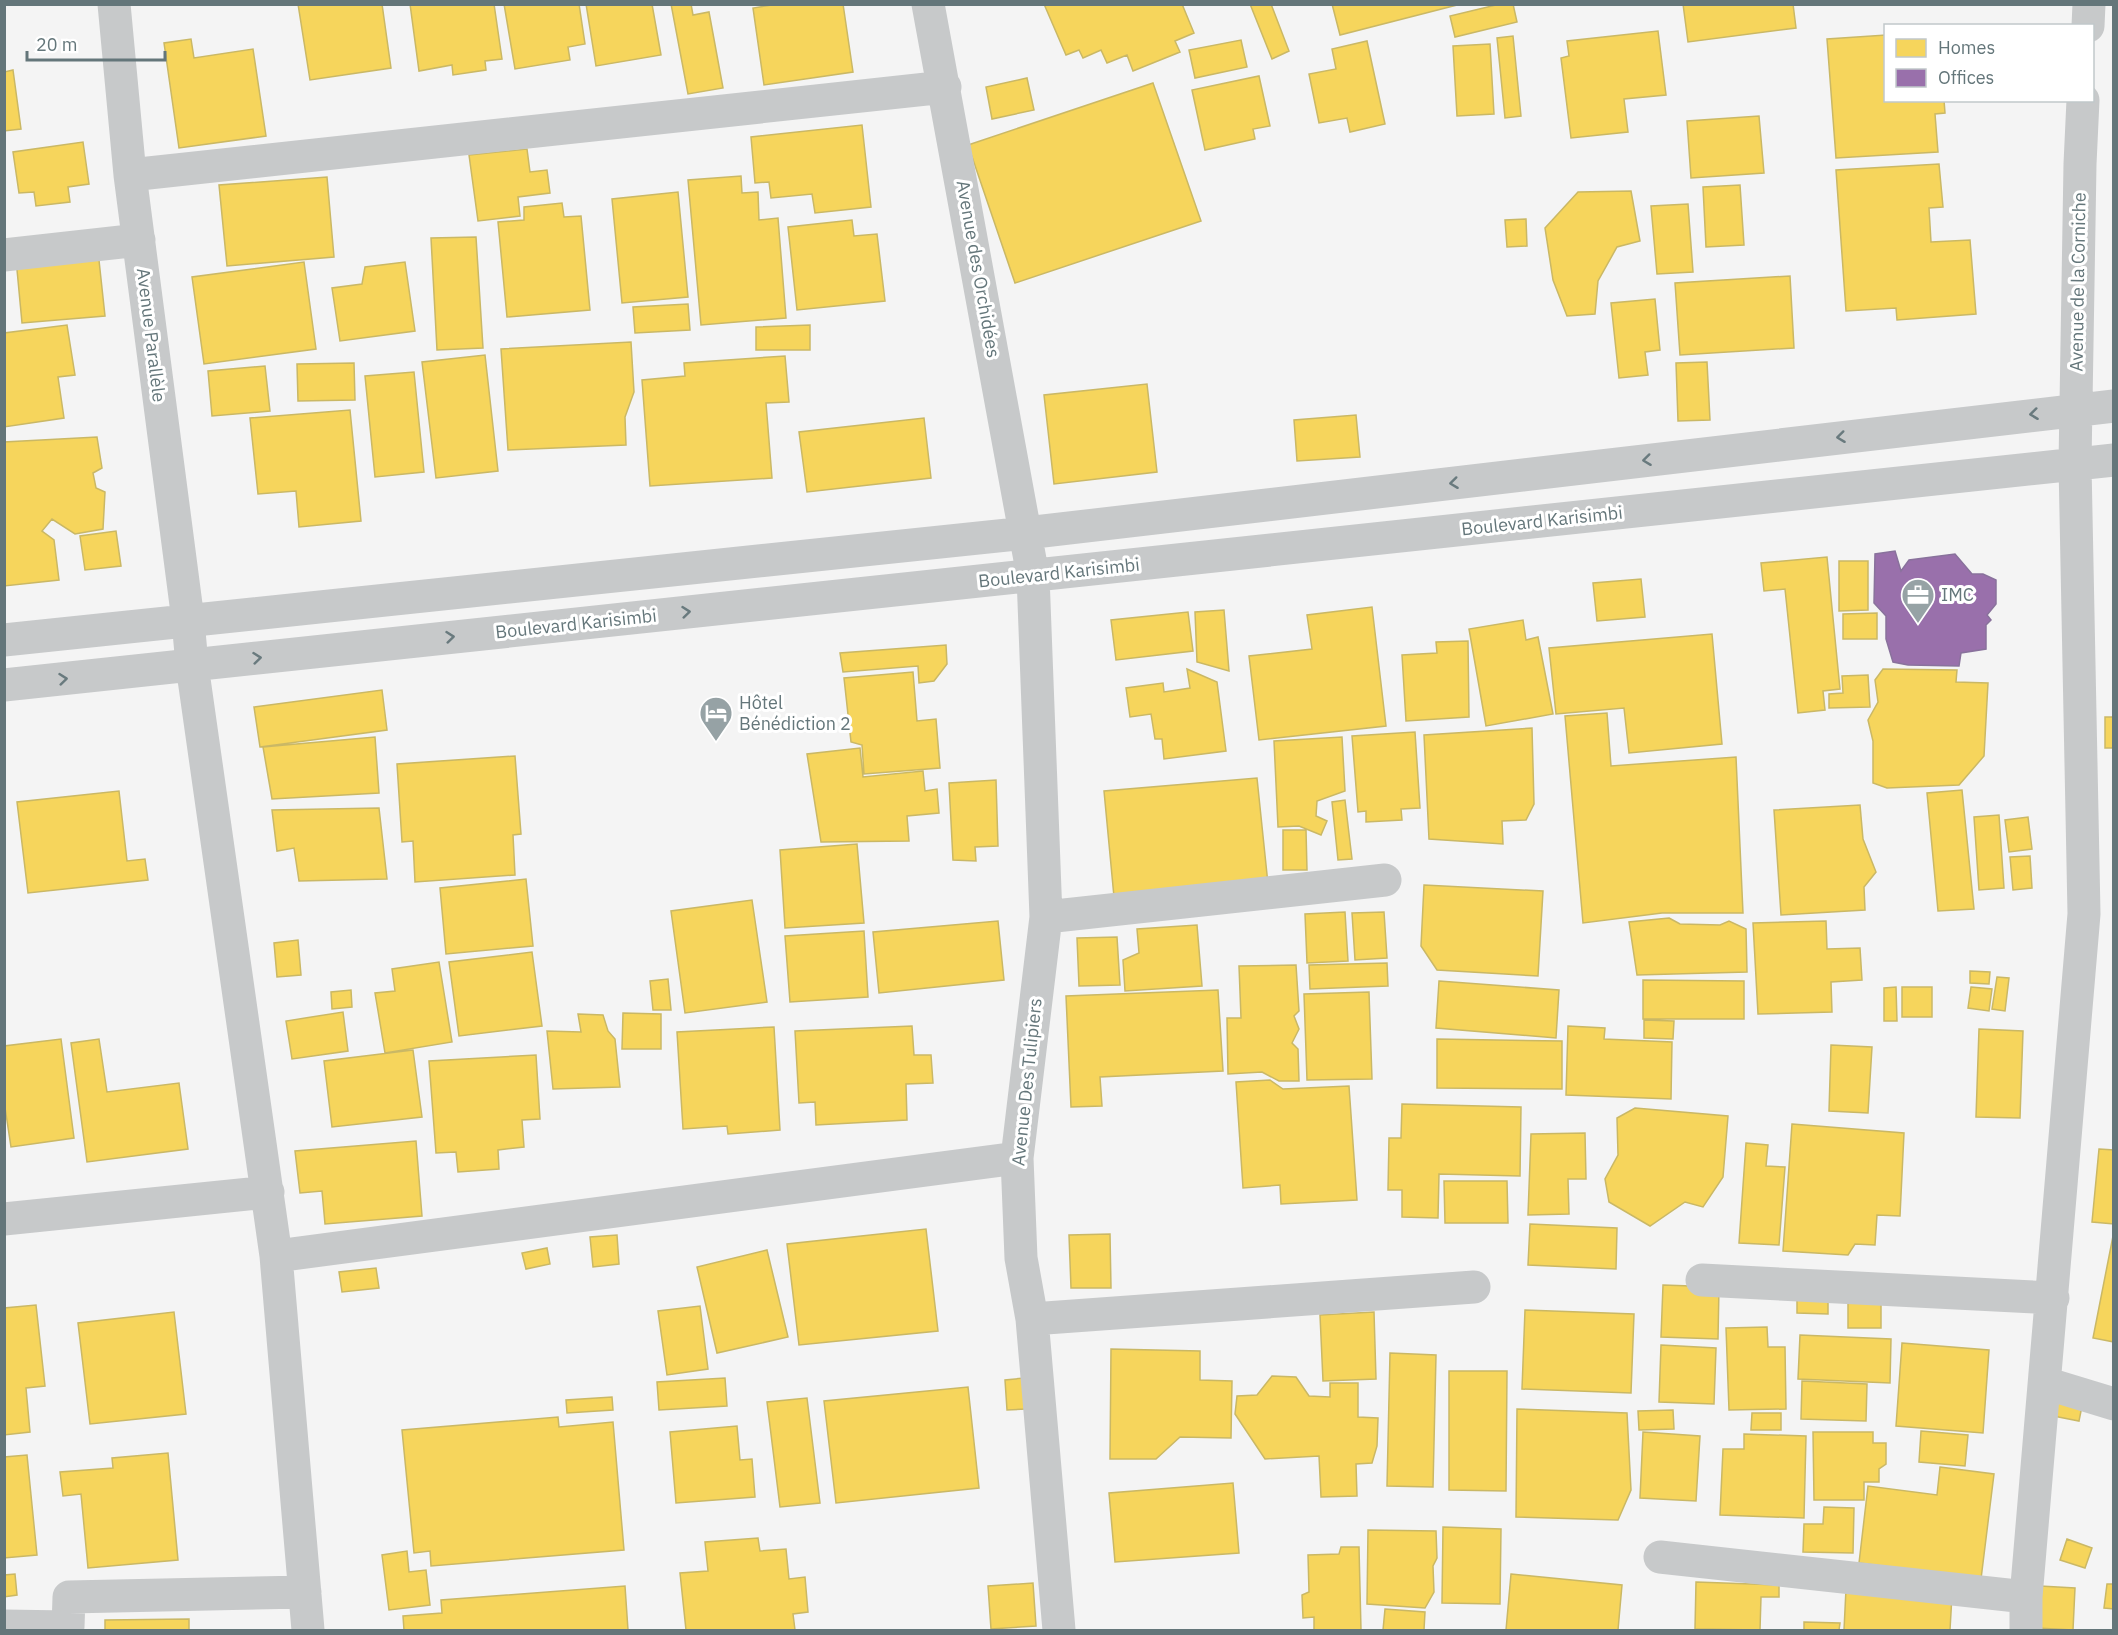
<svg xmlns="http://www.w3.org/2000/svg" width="2118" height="1635" font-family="'IBM Plex Sans',sans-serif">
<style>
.homes{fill:#f6d55c;stroke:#cab865;stroke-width:1.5}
.offices{fill:#9970ab;stroke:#89729c;stroke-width:1.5}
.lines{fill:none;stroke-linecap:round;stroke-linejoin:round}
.minor{stroke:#c7c9ca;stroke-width:33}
.oneway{stroke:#697a7e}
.labels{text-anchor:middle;stroke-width:6;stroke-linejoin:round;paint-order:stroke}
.street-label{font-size:18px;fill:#64767a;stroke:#fff}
.poi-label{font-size:18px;fill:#64767a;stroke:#fff;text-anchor:start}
</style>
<rect width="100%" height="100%" fill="#f4f4f4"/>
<path class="homes" d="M298,4h84l9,64 -81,12z
M410,4h84l8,55 -17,2 1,9 -33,5 -1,-10 -33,6z
M504,4h75l6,40 -17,3 2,13 -55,9z
M586,4h66l9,51 -65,11z
M671,4h20l2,11 16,-3 14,76 -35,6z
M778,4h65l10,68 -89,13 -11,-77z
M1044,4h138l12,29 -19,8 5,11 -47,19 -6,-16 -20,8 -6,-13 -18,8 -4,-8 -13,5z
M1250,4h21l18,47 -17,8z
M1332,4h129l-121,31z
M1500,4h13l4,18 -62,15 -5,-21z
M1683,4h110l3,24 -108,14z
M1658,31l8,64 -42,4 4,33 -57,6 -10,-80 8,-2 -2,-15z
M1886,35v65h58l1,13 -10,1 3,38 -102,6 -9,-119z
M1513,36l8,80 -16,2 -8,-80z
M191,39l3,19 59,-9 13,87 -87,12 -15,-105z
M1241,40l6,27 -52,11 -6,-28z
M1367,41l18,83 -35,8 -3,-14 -28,5 -10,-49 27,-5 -4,-20z
M1490,44l4,70 -37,2 -4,-70z
M13,70l8,59 -17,2v-59z
M1259,76l11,50 -17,3 2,10 -50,11 -13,-60z
M1027,78l7,32 -42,9 -6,-32z
M1153,83l48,138 -186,62 -47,-138z
M1759,116l5,57 -73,5 -4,-57z
M862,125l9,82 -56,6 -3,-19 -41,4 -2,-16 -14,1 -4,-46z
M83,142l6,42 -21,3 2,15 -34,4 -2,-14 -15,1 -6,-41z
M527,149l3,23 17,-2 3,23 -32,4 2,19 -42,5 -9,-66z
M1939,164l4,43 -14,1 2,34 39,-2 6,74 -79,6 -1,-12 -50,3 -10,-141z
M741,176l1,17 16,-1 1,28 19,-2 8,100 -85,7 -13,-145z
M327,177l7,80 -107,9 -8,-81z
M1740,185l4,60 -38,2 -3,-60z
M1631,191l9,50 -23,6 -19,34 -3,33 -28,2 -14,-36 -8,-52 33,-36z
M678,192l10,105 -66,6 -10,-104z
M562,203l2,14 17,-1 9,94 -83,7 -9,-95 26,-2v-13z
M1688,204l5,68 -36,2 -6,-68z
M1526,219l1,27 -20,1 -2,-27z
M852,220l2,16 23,-2 8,67 -88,9 -9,-83z
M476,237l7,111 -46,2 -6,-112z
M98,251l7,65 -83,7 -6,-64z
M304,262l12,87 -112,15 -12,-87z
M405,262l10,69 -75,10 -8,-53 30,-4 3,-17z
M1790,276l4,72 -114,7 -5,-72z
M1655,299l5,51 -15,2 3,23 -29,3 -8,-75z
M688,304l2,26 -55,3 -2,-26z
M67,325l8,50 -17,2 6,41 -60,9v-94z
M810,325v25h-54v-23z
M631,342l3,50 -9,25 1,28 -118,5 -7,-101z
M485,355l13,116 -62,7 -14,-116z
M785,356l4,46 -23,1 6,75 -122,8 -8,-106 43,-4 -1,-13z
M1707,362l3,58 -32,1 -2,-58z
M354,363l1,37 -57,1 -1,-37z
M265,366l5,45 -58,5 -4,-45z
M414,372l10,100 -49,5 -10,-101z
M1147,384l10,88 -103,12 -10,-89z
M350,410l11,111 -62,6 -3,-36 -38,3 -8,-76z
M1356,415l4,42 -63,4 -3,-41z
M924,418l7,60 -124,14 -8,-60z
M97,437l5,31 -9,5 3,15 9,4 -2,37 -28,5 -23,-15 -10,12 12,9 5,40 -55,6v-144z
M116,531l5,35 -36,4 -5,-34z
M1827,557l13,132 -17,2 2,19 -27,3 -13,-124 -21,2 -3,-28z
M1839,561h29v49l-29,1z
M1641,579l4,38 -48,4 -4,-38z
M1372,607l14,119 -127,14 -10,-84 63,-7 -5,-34z
M1224,610l5,61 -32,-9 -2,-50z
M1188,612l5,39 -77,9 -5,-40z
M1877,613v26h-34v-25z
M1523,620l3,20 12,-3 15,77 -67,12 -17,-97z
M1712,634l10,110 -93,9 -5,-45 -68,6 -7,-66z
M1468,641l1,76 -63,4 -4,-66 35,-2 -1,-11z
M946,645l1,19 -13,17 -15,2 -1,-17 -75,6 -3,-19z
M1187,669l30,13 9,69 -62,8 -2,-20h-7l-4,-25 -21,3 -4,-29 37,-5 1,9 26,-4z
M1883,669l74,1 -1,12 32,1 -4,73 -25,29 -72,3 -14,-5v-42l-5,-21 10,-18 -3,-22z
M913,672l4,49 19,-2 4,49 -76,6 -2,-29 -11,-3 -7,-64z
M1868,675l2,32 -41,1v-14l14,-1 -1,-17z
M382,690l5,40 -127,17 -6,-40z
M1607,713l4,53 125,-9 7,156h-81l-79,10 -18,-207z
M2105,717h9v31h-9z
M1532,728l2,76 -8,16 -24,1 1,23 -74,-5 -5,-104z
M1415,732l5,76 -19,1 1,11 -36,2v-11l-8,1 -6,-76z
M375,737l4,56 -107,6 -9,-52z
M1342,737l3,54 -28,10 -1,15 11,5 -6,14 -22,-9 -21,1 -4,-86z
M860,748l3,29 60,-6 2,20 12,-2 2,24 -32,3 2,25 -88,1 -14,-88z
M515,756l6,78 -8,1 2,40 -100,7 -2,-41 -11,1 -5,-78z
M1257,778l11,106 -154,13 -10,-106z
M996,780l2,66 -23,1 1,14 -23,-1 -4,-77z
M1962,790l12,119 -36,2 -11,-118z
M119,791l8,70 18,-2 3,21 -120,13 -11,-91z
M1345,800l7,59 -14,1 -6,-58z
M1860,805l3,34 13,33 -12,15 1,23 -84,5 -7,-105z
M379,808l8,71 -88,2 -5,-33 -17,3 -5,-41z
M1999,815l5,73 -25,2 -5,-73z
M2028,817l4,32 -23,3 -4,-32z
M1283,830h23l1,40h-24z
M857,844l7,79 -79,5 -5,-78z
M2030,856l2,32 -19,2 -3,-33z
M526,879l7,67 -87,8 -6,-66z
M1424,885l119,6 -5,85 -101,-6 -16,-24z
M752,900l15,102 -82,11 -14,-102z
M1345,912l3,49 -41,2 -2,-49z
M1384,912l3,46 -32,2 -3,-47z
M1669,918l11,6 40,1 9,-4 17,8 1,43 -110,3 -8,-53z
M998,921l6,59 -125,13 -6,-61z
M1826,921l1,28 33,-1 2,32 -31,2 1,30 -74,2 -5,-91z
M1197,925l5,61 -77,5 -2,-31 16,-7 -2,-24z
M864,931l4,66 -78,5 -5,-66z
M1117,937l3,48 -41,1 -2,-48z
M298,940l3,35 -24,2 -3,-34z
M532,952l10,74 -83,10 -10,-74z
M439,962l13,80 -67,11 -10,-60 20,-2 -3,-22z
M1387,963l1,23 -78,3 -1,-24z
M1296,965l3,46 -5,5 5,13 -7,14 6,6 1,32h-20l-17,-9 -34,2 -1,-56h14l-2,-52z
M1970,971l20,1 -1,12 -19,-1z
M1997,977l12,1 -4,33 -13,-2z
M668,979l3,31h-18l-3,-29z
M1643,980l101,1v38h-101z
M1439,981l120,9 -3,48 -120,-10z
M1896,987l1,34h-13v-33z
M1902,987h30v30h-30z
M1971,987l21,2 -3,22 -21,-3z
M351,990l1,17 -20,2 -1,-17z
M1218,990l5,81 -123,6 2,29 -31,1 -5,-111z
M1369,992l3,87 -65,1 -3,-86z
M343,1012l5,39 -56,8 -6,-38z
M623,1013l38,1v35h-39z
M578,1014l25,1 5,16 7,8 5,48 -67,2 -6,-58 34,1z
M1644,1020l30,1 -1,18 -29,-1z
M912,1026l2,29h17l2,28 -27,1 1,36 -91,5 -1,-23 -16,1 -4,-72z
M1568,1026l37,2 -1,11 68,3 -1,57 -105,-4z
M774,1027l6,103 -52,4 -1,-8 -44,3 -6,-97z
M1979,1029l44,2 -3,87 -44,-1z
M61,1039l13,99 -63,9 -7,-46v-55z
M99,1039l8,53 72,-9 9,66 -101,13 -16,-119z
M1437,1039l125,2v48l-125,-1z
M1831,1045l41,2 -4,66 -39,-2z
M413,1050l9,67 -90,10 -8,-66z
M536,1055l4,64 -18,1 2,27 -26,3 1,19 -41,3 -2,-20 -20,1 -7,-92z
M1270,1080l13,9 66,-3 8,114 -76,4 -1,-19 -37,3 -7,-106z
M1402,1104l119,3 -1,69 -81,-2 -1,44 -36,-1v-27h-14l1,-52h12z
M1635,1108l93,8 -5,61 -20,30 -18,-5 -35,24 -41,-24 -4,-23 13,-24 -1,-37z
M1792,1124l112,9 -4,83 -23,-1 -2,30 -20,-1 -7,11 -65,-4z
M1585,1133l1,46h-18l1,35 -41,1 3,-81z
M416,1141l6,75 -97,8 -3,-33 -22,2 -5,-42z
M1746,1143l22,2 -2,21 19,1 -6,78 -40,-2z
M2099,1149l15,1v74l-22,-2z
M1444,1181h63l1,42h-63z
M1530,1224l87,4 -1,41 -88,-4z
M926,1229l12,102 -139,14 -12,-101z
M1110,1234l1,54h-40l-2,-53z
M617,1235l2,29 -26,3 -3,-30z
M2113,1236h1v106l-21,-4z
M547,1248l3,16 -24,5 -4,-16z
M767,1250l21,87 -71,16 -20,-86z
M376,1268l3,20 -37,4 -3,-20z
M1663,1285l56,2 -1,52 -57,-2z
M1797,1289l31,1v24l-31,-1z
M1848,1294h33v34h-33z
M36,1305l9,81 -19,2 4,44 -26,3v-127z
M700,1306l8,63 -41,6 -9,-64z
M1525,1310l109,4 -3,79 -109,-4z
M174,1312l12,102 -96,10 -12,-101z
M1374,1312l2,67 -53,2 -3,-66z
M1767,1327l1,20h17l1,62 -57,1 -3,-82z
M1800,1335l91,4 -1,44 -92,-4z
M1902,1343l87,7 -6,83 -87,-7z
M1661,1345l55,3 -2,56 -55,-2z
M1111,1349l89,2v29l32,1 -1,57 -51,-1 -24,22h-46z
M1390,1353l46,2 -3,132 -46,-1z
M1449,1371h58l-1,120 -57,-1z
M1272,1376l24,1 13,19 21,1v-14h28v34l20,1 -1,28 -5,17 -16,1 1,32 -36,1 -2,-41 -54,3 -30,-45 2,-18 20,-1z
M725,1378l2,28 -68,4 -2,-28z
M1024,1378l1,31 -18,1 -2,-30z
M1802,1381l65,3 -1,37 -65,-2z
M968,1387l11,101 -143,15 -12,-102z
M2052,1396l31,5 -4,20 -31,-6z
M612,1397l1,13 -46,3 -1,-13z
M807,1398l13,105 -40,4 -13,-105z
M1517,1409l110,4 4,77 -13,30 -102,-3z
M1673,1410l1,19 -35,1 -1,-19z
M1752,1413h29v17h-30z
M558,1417l1,10 54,-5 11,128 -193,16 -1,-15 -16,2 -12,-123z
M737,1426l3,34 12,-1 3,38 -79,6 -6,-71z
M1921,1431l47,4 -3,31 -46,-4z
M1643,1432l57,4 -4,65 -56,-3z
M1813,1432h60v11h13v21l-7,5v13h-15v18h-50z
M1744,1434l62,2 -2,82 -84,-3 3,-66h21z
M168,1453l10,107 -90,8 -7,-74 -18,2 -3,-24 53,-4 -1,-10z
M27,1455l10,100 -33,3v-101z
M1940,1467l54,7 -13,105 -122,-16 9,-77 69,9z
M1233,1483l6,70 -124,9 -6,-69z
M1824,1507l30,1 -1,45 -50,-1 1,-28h19z
M1443,1527l58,2 -1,75 -58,-1z
M1368,1530l68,1 1,27 -4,8 1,26 -9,16 -58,-4z
M758,1538l2,13 26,-2 3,30 16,-2 3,35 -15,2 2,16h-109l-6,-57 28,-2 -3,-29z
M2067,1539l25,9 -7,20 -25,-8z
M1341,1547h18l2,83h-47v-13l-11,1 -1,-23 7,-3 -1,-37 31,-1z
M407,1551l2,21 17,-2 4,35 -41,5 -7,-55z
M15,1574l2,21 -13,2v-22z
M1511,1574l111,11 -4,45h-112z
M1696,1582l83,3v12h-18l-1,33 -65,-1z
M1033,1583l3,43 -45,3 -3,-43z
M2107,1584h7v25l-10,-1z
M625,1586l3,44h-224l-1,-14 39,-3 -1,-13z
M2040,1586l35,2 -2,42 -36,-2z
M1846,1589l106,6 -2,35h3h-109z
M1385,1609l40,3 -1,18h-41z
M189,1619v11h-84v-10z
M1804,1622l36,1 -1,7h-35z"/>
<path class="offices" d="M1895,551l6,20 8,-11 46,-6 17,20h11l13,6v24l-9,11 4,5 -5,5v24l-25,4 -2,13 -51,-1 -15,-3 -7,-23v-23l-12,-13 1,-49z"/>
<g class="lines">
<path class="minor" d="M114,4l16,171 58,445 4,45 84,591 32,374
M928,4l105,572 13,341 -29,241 4,100 11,61 27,311
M2088,26l1,-22
M130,175l815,-88
M4,255l135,-15
M4,640l1022,-107 1088,-127
M4,685l2110,-225
M1046,917l339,-37
M4,1219l264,-27
M276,1256l741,-98
M1702,1280l351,18
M1032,1319l442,-32
M2045,1383l69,21
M1660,1557l366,40
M4,1626l64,1 1,-30 236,-5
M2026,1630v-33l58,-683 -9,-450 5,-300 3,-64"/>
</g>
<defs><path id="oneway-chevron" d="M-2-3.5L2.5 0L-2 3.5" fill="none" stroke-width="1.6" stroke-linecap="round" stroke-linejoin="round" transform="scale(1.5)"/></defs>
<g class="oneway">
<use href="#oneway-chevron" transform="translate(2034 414) rotate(173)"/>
<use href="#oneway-chevron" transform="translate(1841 437) rotate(173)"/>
<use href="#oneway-chevron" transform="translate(1647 460) rotate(173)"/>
<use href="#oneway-chevron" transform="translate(1454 483) rotate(173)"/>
<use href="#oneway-chevron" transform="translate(686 612) rotate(-6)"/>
<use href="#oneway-chevron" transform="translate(450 637) rotate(-6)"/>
<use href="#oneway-chevron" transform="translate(257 658) rotate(-6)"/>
<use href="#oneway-chevron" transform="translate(63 679) rotate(-6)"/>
</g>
<defs>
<symbol id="office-pin" viewBox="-11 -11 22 30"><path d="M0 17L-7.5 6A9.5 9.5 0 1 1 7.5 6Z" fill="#96a2a5" stroke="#fff"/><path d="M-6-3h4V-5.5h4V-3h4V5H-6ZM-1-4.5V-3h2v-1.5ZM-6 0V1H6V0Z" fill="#fff"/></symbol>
<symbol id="hotel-pin" viewBox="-11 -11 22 30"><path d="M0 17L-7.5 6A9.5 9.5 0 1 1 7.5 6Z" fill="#96a2a5" stroke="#fff"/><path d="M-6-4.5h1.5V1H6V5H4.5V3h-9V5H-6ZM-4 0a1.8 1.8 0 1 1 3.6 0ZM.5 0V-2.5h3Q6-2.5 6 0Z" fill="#fff"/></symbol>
</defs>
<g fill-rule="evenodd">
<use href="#office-pin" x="1899" y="576" width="38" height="52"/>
<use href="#hotel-pin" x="697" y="694" width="38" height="52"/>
</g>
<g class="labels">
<g class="street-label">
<text transform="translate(978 269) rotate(80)" y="6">Avenue des Orchidées</text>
<text transform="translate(2078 282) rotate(-89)" y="6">Avenue de la Corniche</text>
<text transform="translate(151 335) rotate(83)" y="6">Avenue Parallèle</text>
<text transform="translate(1542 521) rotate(-6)" y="6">Boulevard Karisimbi</text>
<text transform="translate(1059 573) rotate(-6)" y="6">Boulevard Karisimbi</text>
<text transform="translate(576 624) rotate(-6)" y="6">Boulevard Karisimbi</text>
<text transform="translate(1027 1082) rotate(-84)" y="6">Avenue Des Tulipiers</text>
</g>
<g class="poi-label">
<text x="1941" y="601">IMC</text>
<text x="739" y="709">Hôtel<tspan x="739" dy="21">Bénédiction 2</tspan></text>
</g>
</g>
<rect width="2118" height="1635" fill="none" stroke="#64767a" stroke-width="12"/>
<rect x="1884" y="24" width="210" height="78" fill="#ffffff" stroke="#c1c8ca" stroke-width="1.5"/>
<rect x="1896" y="39" width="30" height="18" fill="#f6d55c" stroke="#c1c8ca" stroke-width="1.5"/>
<text x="1938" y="54" font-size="18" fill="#64767a">Homes</text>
<rect x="1896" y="69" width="30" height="18" fill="#9970ab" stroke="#c1c8ca" stroke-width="1.5"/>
<text x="1938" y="84" font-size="18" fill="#64767a">Offices</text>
<path d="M27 51v9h138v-9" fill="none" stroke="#64767a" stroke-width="3"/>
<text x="36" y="51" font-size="18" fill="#64767a" stroke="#ffffff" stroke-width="4.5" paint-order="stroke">20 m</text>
</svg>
